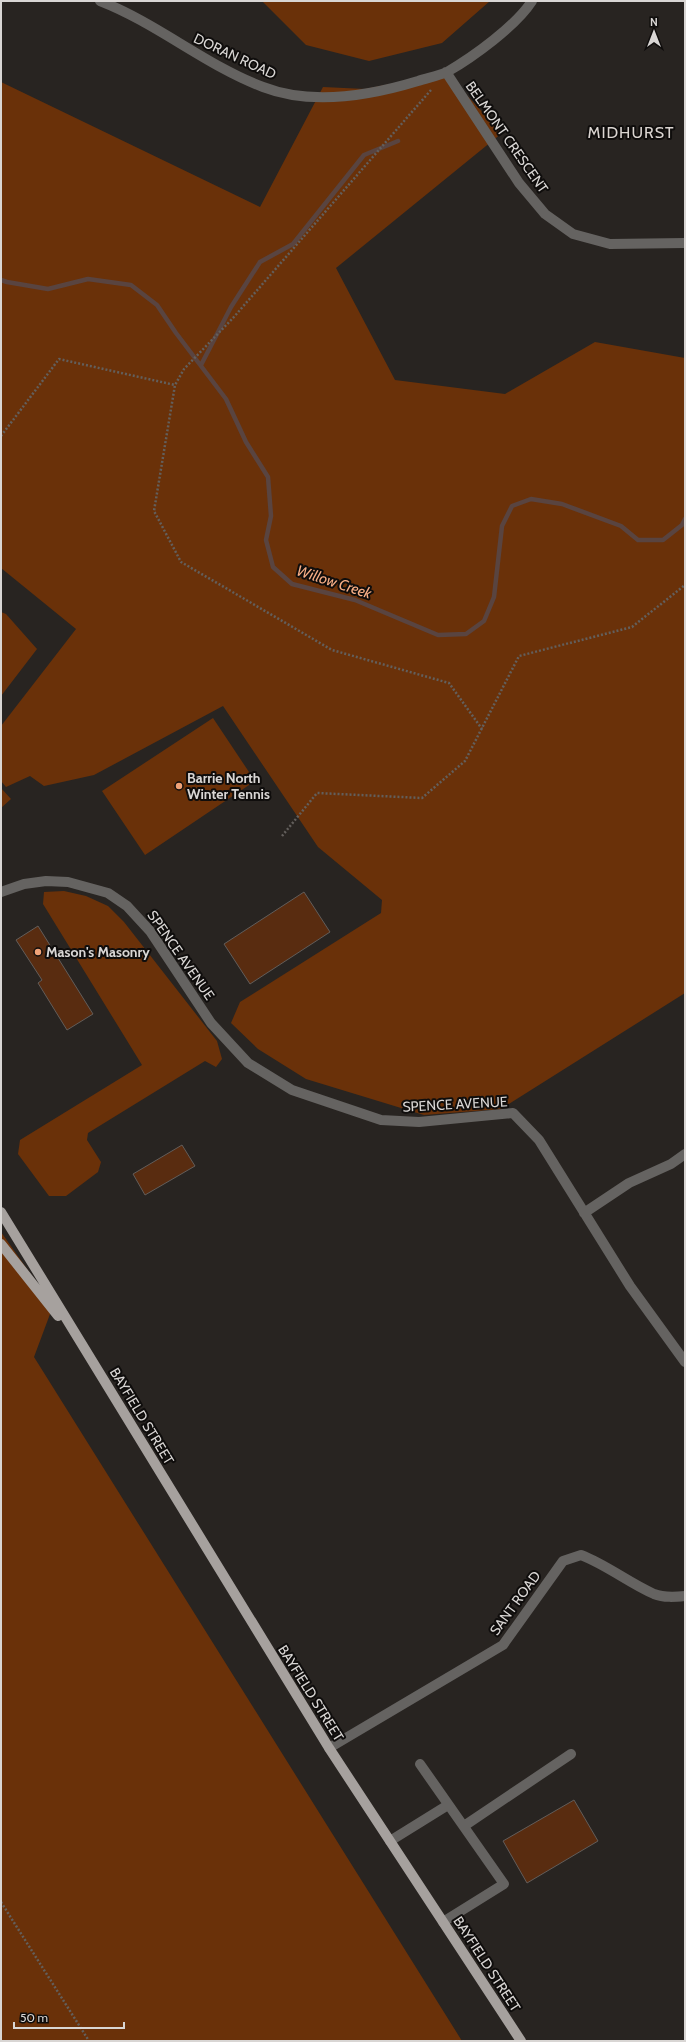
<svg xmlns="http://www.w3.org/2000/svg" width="686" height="2042" font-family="Cabin,sans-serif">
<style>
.green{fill:#6a3109}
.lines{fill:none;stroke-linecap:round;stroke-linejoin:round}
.stream{stroke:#594440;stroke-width:4.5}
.building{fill:#592c10;stroke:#625d5a}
.path{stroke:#635f5c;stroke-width:2.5;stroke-dasharray:2 2;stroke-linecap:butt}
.minor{stroke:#656361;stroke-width:10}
.major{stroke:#a6a19e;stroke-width:10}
.poi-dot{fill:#f0a378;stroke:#0f0d0c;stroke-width:1.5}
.labels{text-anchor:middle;stroke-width:4;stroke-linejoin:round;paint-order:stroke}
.street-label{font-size:14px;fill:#d9d6d4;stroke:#0f0d0c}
.poi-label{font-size:14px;font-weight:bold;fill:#d9d6d4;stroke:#0f0d0c;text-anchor:start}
.water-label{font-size:15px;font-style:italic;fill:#f7ae86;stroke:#0f0d0c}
.quarter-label{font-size:16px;letter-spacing:1px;fill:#dbd5d1;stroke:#0f0d0c}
</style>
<rect width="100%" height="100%" fill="#282421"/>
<path class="green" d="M262,1h228l-48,42 -73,18 -63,-16z
M446,73l56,60 -166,135 59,112 110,14 90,-52 90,16v635l-184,116 -77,6 -118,-36 -48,-30 -27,-26 9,-21 141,-89 1,-13 -64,-53 -95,-141 -129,69 -50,11 -14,-10 -24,11 -5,-6v-55l75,-97 -75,-61v-486l259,125 63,-120 42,2z
M1,612l5,2 31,35 -36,47z
M213,718l42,63 -110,74 -43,-64z
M1,788l10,11 -10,9z
M64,891l22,5 22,10 16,16 93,119 5,18 -6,8 -11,-6 -117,72 -1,7 14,22 -3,10 -32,24h-17l-31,-42 2,-14 122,-75 -99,-161 1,-12z
M1,1232l52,74 -19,51 428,684h-461z"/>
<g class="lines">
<path class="stream" d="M1,280l6,2 41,7 40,-10 43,6 26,20 19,28 50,66 20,43 22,35 3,39 -5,24 7,27 19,17 63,16 83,35 28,-1 18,-13 10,-24 8,-71 10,-20 19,-7 31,5 59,22 17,14h25l19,-15 3,-6
M201,365l30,-58 29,-45 33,-18 71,-89 34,-14"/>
</g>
<path class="building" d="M304,892l26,40 -80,52 -26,-40z
M38,926l55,88 -26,16 -29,-47 4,-3 -26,-40z
M182,1145l13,21 -50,29 -12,-21z
M574,1800l24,41 -71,42 -24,-42z"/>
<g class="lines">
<path class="path" d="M431,90l-198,228 -49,51 -9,16 -21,126 27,51 151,88 117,33 33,46
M1,436l58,-77 116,26
M282,836l35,-43 105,5 43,-37 54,-105 113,-29 53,-42
M1,1902l88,139"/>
<path class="minor" d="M100,1c57,22 105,64 163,86 49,19 106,9 155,-6 9,-3 20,-5 29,-9 26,-15 69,-46 85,-71
M446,72l73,111 26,31 28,20 37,10 75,-1
M1,892l23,-8 22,-3 22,1 40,11 19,13 23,25 61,92 37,40 44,27 89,30 38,2 94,-9 26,27 91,146 55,76
M584,1213l45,-30 42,-19 14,-10
M329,1748l174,-103 60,-84 18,-6c26,10 48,28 73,39 10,4 21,3 31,2
M420,1764l84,120 -61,38
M464,1826l107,-72
M390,1841l58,-36"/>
<path class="major" d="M1,1212l328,536 192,293
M1,1244l57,72"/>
</g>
<g class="poi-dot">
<circle cx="179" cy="786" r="4"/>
<circle cx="38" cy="952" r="4"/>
</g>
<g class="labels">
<g class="street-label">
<text transform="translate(235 56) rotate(25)" y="5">DORAN ROAD</text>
<text transform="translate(507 137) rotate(55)" y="5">BELMONT CRESCENT</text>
<text transform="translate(181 955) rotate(55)" y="5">SPENCE AVENUE</text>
<text transform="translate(455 1104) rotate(-3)" y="5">SPENCE AVENUE</text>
<text transform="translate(142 1416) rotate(59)" y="5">BAYFIELD STREET</text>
<text transform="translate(515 1603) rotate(-54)" y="5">SANT ROAD</text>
<text transform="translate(311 1693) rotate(58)" y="5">BAYFIELD STREET</text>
<text transform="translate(487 1964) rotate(57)" y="5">BAYFIELD STREET</text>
</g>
<g class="poi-label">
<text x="187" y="783">Barrie North<tspan x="187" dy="16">Winter Tennis</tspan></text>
<text x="46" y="957">Mason's Masonry</text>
</g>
<g class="water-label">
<text transform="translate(334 582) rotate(18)" y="5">Willow Creek</text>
</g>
<g class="quarter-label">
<text x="631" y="138">MIDHURST</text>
</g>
</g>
<rect width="686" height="2042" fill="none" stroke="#d9d6d4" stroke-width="4"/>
<g transform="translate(654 32)" stroke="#0f0d0c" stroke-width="3" paint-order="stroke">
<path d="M0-3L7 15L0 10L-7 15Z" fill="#d9d6d4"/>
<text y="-6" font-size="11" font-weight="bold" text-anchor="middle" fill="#d9d6d4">N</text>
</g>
<path d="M14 2022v6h110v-6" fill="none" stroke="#d9d6d4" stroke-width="2"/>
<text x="20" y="2022" font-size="12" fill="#d9d6d4" stroke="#0f0d0c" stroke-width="3" paint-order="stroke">50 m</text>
</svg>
